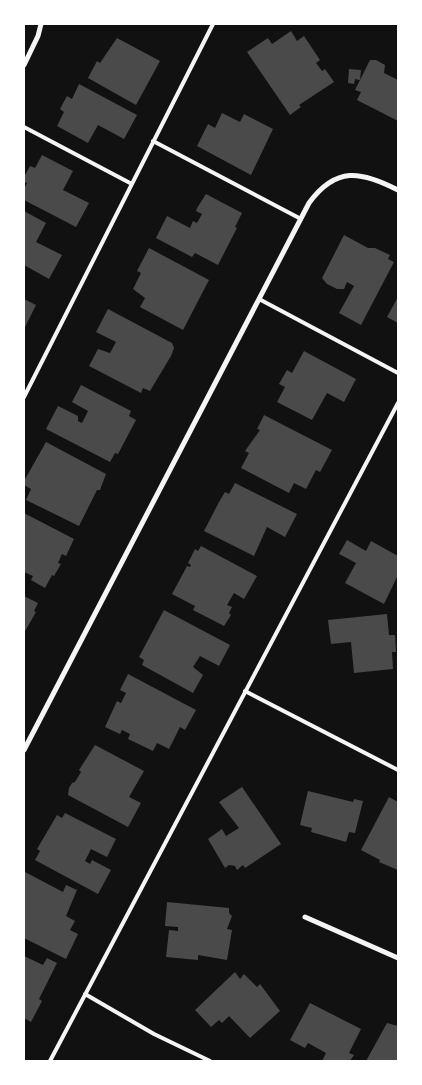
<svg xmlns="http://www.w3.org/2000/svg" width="422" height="1085" font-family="Spectral,serif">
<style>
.building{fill:#4a4a4a}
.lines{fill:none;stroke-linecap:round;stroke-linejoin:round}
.service{stroke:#f5f5f5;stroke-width:4}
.minor{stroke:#f5f5f5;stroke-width:5}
</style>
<rect width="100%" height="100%" fill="#111"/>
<path class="building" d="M291,31l6,10 7,-5 16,24 -4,3 6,8 3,-2 9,13 -35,23 2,2 -11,8 -43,-63 21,-14 4,6z
M117,38l43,23 -24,44 -48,-27 9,-17 3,2z
M370,60h6l9,5 -1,8 14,7v41l-41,-21 4,-8 -6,-2z
M349,69l12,1 -1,10 -5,-1 -1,5 -6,-1z
M79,84l58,31 -13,24 -26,-14 -10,18 -31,-17 7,-14 -4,-3 7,-13 5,3z
M222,113l18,9 4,-8 29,15 -22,46 -54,-29 11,-22 7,4z
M42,155l31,16 -10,19 26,13 -13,24 -52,-27v-11l3,-6 -3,-1v-5l6,-11 5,2z
M206,194l36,19 -7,14 2,1 -19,37 -23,-12 -3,4 -36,-19 11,-22 23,12 3,-7 4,2 5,-9 -6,-3 1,-3z
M24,211l22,12 -10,19 26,13 -13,24 -25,-14z
M344,235l24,13h7l15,7 -2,4 6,3 -33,63 -22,-12 15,-27 -7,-4 -3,7h-7l-10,-5 -5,-6z
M149,248l60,32 -26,50 -43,-23 5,-9 -12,-9 8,-16 -4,-2z
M398,297v26l-11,-6z
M24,299l12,6 -12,24z
M108,309l64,34 2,5 -3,8 -21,35 -7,-3 -2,5 -52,-27 9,-17 12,4 6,-11 -20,-10z
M304,351l52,28 -12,23 -17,-9 -15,27 -35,-18 8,-15 -6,-3 8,-14 5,3z
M81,385l50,26 -2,5 7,4 -18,34 -3,-1 -5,9 -64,-33 12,-23 20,10v5l4,2 6,-12 -16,-9z
M264,415l68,35 -12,22 -4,-2 -10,19 -12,-6 -5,10 -48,-25 8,-15 -4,-2 15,-21 -3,-1z
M46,442l60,32 -6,16h-3l-18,36 -53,-26 5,-11 -7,-4v-4z
M235,483l62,31 -12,23 -18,-10 -13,29 -50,-25 15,-29 6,-10 4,2z
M24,513l50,26 -8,17 -4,-2 -4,9 3,1 -7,12 -2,-1 -7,13 -14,-8 2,-4 -9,-4z
M347,540l19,11 5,-10 27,15v19l-14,29 -39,-21 11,-20 -17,-9z
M201,546l56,30 -13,23 -10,-6 -7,12 5,2 -3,6 2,2 -7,11 -31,-16 2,-4 -23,-12 15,-28 3,1 1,-2 -3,-2 7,-14 3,2z
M24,596l14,7 -4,8 2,1 -12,21z
M164,610l66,35 -11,21 -19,-10 -7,11 10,8 -10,18 -51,-28 2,-5 -5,-3z
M387,614l2,21h6l1,17h-4l1,17 -39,4 -3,-31 -20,2 -3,-24z
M128,674l68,36 -11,20 -5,-3 -11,22 -12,-6 -4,8 -25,-12 2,-5 -8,-4 -2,4 -15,-7 12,-26 4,2 5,-10 -6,-3z
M95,745l49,26 -15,26 12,6 -13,24 -60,-32 1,-7 3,-5 3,-1 6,-10 -2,-2z
M242,787l39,57 -36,24 -2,-3 -6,5 -2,-4 -6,-1 -4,3 -17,-29 14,-10 4,7 13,-8 -20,-26z
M308,791l45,11 1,-3 9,2 -8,32 -6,-1 -3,10 -35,-10 1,-4 -12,-3z
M389,797l9,5v68l-19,-8 1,-2 -19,-10z
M65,813l51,26 -9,18 -16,-8 -6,12 5,3 2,-4 19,10 -13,24 -63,-34 5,-9 -3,-2 20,-34 5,3z
M25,872l38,20 3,-7 11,5 -11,26 9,5 -5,9 8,4 -12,25 -42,-21z
M167,902l62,6v5l3,3 -5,13 5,1 -5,30 -29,-5v5l-32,-3 3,-27 9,1v-4l-13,-1z
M24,956l19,9 4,-7 10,5 -18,36 3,2 -11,21 -7,-4z
M235,972l5,7 4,-5 13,13 3,-3 20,27 -30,27 -21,-22 -7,7 -3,-3 -8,7 -16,-17z
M310,1003l51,26 -12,24 5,2 -4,6h-28l4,-8 -18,-10 -3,5 -15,-8z
M387,1023l11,3v35h-32z"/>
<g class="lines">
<path class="service" d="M24,127l106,56
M153,141l148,78
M259,299l139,74
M24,397l189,-373
M245,691l153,79
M85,994l69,40 56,27
M50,1061l348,-658"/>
<path class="minor" d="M24,65l14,-29 3,-12
M24,750l285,-547c27,-37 52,-32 89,-13
M305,917l93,41"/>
</g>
<rect width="422" height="1085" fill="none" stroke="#ffffff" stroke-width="50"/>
</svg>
